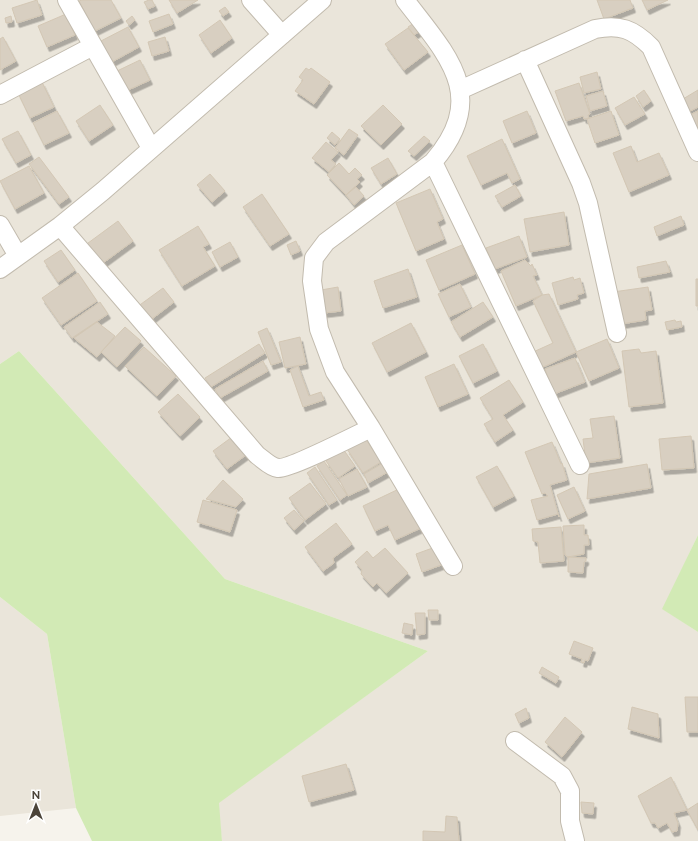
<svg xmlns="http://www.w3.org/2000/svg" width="698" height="841" font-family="Raleway,sans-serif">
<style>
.residential{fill:#eae5da}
.green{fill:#d2eab5}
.building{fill:#d8cfc1;stroke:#d3c7b4;filter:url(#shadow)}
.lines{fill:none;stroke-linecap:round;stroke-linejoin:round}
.minor-casing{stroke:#c2bbae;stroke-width:20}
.minor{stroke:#fff;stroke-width:18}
</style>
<defs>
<filter id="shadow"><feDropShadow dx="2.5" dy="4.5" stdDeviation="0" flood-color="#0004"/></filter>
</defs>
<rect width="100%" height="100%" fill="#f6f3ec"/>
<path class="residential" d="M0,0h698v535l-35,74 35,23v209h-476l-4,-38 210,-152 -203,-72 -206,-228 -19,13z
M0,597l47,37 29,174 -76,8z"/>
<path class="green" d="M19,351l206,228 203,72 -209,152 3,38h-130l-16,-33 -29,-174 -47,-37v-233z
M698,535v97l-36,-23z"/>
<path class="building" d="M37,0l5,15 -25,8 -5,-15z
M82,0h29l10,18 -26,13 -16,-30z
M149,0h3l3,6 -7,3 -4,-7z
M169,0h29l-21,13z
M597,0h33l3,8 -29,11z
M642,0h26l-21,10z
M225,7l4,5 -6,4 -4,-5z
M66,14l9,21 -28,12 -9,-21z
M169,14l4,10 -20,8 -4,-11z
M11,16l1,6 -6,1 -1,-5z
M132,16l3,4 -6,5 -3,-4z
M220,20l12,18 -21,15 -12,-18z
M414,23l6,8 -6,4 -6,-8z
M128,27l11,20 -29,16 -11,-21z
M408,28l20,24 -24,18 -19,-26z
M3,37l13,24 -16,9v-31z
M165,37l4,14 -17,5 -4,-14z
M140,60l10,20 -24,11 -9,-20z
M306,68l3,2 2,-2 19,14 -16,22 -19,-13 8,-11 -4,-3z
M597,72l4,17 -17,4 -4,-16z
M42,82l12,25 -24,11 -12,-25z
M579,83l11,31 -2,1 1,3 -5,1 -1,-3 -17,5 -11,-30z
M644,90l7,11 -8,6 -7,-11z
M698,90v17l-13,7 -7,-12z
M603,91l4,15 -17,5 -4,-15z
M634,97l11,17 -20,11 -10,-17z
M100,105l13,20 -24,16 -13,-20z
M383,105l19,19 -21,21 -20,-19z
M57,111l12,22 -25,12 -11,-22z
M527,111l9,22 -24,10 -9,-22z
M611,111l8,24 -24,8 -8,-24z
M698,111v29l-12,-23z
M349,129l9,6 -14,20 -9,-7z
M18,131l13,24 -15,8 -14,-24z
M332,132l8,7 -5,6 -8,-7z
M424,136l6,5 -16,15 -6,-5z
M502,139l18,40 -8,4 -5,-10 -26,12 -14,-29z
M326,142l12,10 -7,8 5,4 -7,8 -17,-14z
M631,146l6,16 22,-9 10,22 -40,17 -16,-39z
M39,157l30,40 -10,7 -30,-40z
M388,158l9,16 -16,10 -10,-16z
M339,163l10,11 6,-6 7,7 -5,4 3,3 -14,13 -19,-20z
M29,166l15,27 -29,16 -15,-28z
M210,174l15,17 -13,11 -15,-17z
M515,185l6,11 -19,11 -7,-11z
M356,187l8,9 -10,9 -8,-10z
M430,189l13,30 -6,3 7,17 -28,12 -20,-48z
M262,194l27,40 -19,12 -27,-39z
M564,212l5,33 -39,7 -6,-33z
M681,216l3,9 -27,11 -3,-9z
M118,221l15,20 -34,25 -15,-20z
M198,226l11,18 -6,3 12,19 -33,20 -23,-36z
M519,236l8,21 -32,12 -9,-21z
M296,241l4,10 -9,4 -4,-10z
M230,242l8,15 -18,10 -8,-15z
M462,245l13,29 -36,16 -13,-30z
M61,250l14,20 -17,12 -14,-21z
M525,260l6,6 1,-2 5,11 -4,1 9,19 -26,11 -15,-35z
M666,261l4,11 -31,6 -2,-11z
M408,269l9,28 -34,11 -9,-27z
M78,273l19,28 -36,24 -19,-27z
M573,277l1,3 6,-2 4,15 -7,2 1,4 -20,6 -6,-22z
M696,279h2v27h-2z
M460,284l11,23 -22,10 -11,-23z
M338,287l3,24 -17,2 -3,-23z
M648,287l4,23 -7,1 1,9 -25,4 -8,-32z
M163,288l11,14 -26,20 -11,-15z
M549,294l27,58 -37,17 -8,-16 22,-10 -20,-42 9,-6z
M100,302l8,12 -36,24 -8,-11z
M483,302l10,15 -33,20 -9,-15z
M675,320l1,2 5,-1 1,6 -15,3 -2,-8z
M97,322l18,14 -18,21 -23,-19z
M411,323l15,29 -39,20 -15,-29z
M125,327l16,14 -24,26 -16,-15z
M267,328l14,34 -10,3 -13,-33z
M300,337l6,27 -21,4 -6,-26z
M607,339l12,29 -30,13 -13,-29z
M259,344l6,9 -54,34 -6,-9z
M483,344l14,27 -24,12 -14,-27z
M144,347l32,29 -19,20 -32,-30z
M639,349l2,4 15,-2 7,52 -34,4 -7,-56z
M575,358l10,24 -31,12 -9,-25z
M263,361l5,10 -48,27 -5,-9z
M454,364l14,30 -30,13 -13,-30z
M298,366l11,30 12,-4 3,8 -21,7 -13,-37z
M509,380l14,22 -20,13 10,15 -18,12 -11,-18 9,-5 -13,-21z
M178,394l22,23 -20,19 -22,-24z
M614,416l6,42 -34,5 -3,-24 10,-1 -3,-19z
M691,436l3,32 -32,2 -3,-31z
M232,437l14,18 -19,14 -14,-18z
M365,438l16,24 -18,11 -16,-24z
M552,442l9,22 1,-1 5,17 -17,5 9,32 -1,-3 -21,6 -6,-20 17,-4 -3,-3 -3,1 -17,-42z
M343,449l12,17 -17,12 -12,-17z
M324,461l23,34 -7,5 -23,-34z
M383,463l5,9 -20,11 -4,-9z
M647,464l4,24 -64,11 2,-25z
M497,466l17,30 -21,11 -17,-30z
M315,467l22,33 -8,5 -22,-32z
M357,469l10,18 -19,9 -9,-17z
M223,480l20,19 -7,8 -30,-8z
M310,483l16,21 -21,16 -16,-22z
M574,487l11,24 -17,8 -11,-24z
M401,488l20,40 -26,12 -7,-15 -13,6 -12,-25z
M203,500l34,10 -7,22 -33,-10z
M294,510l10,11 -10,9 -10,-12z
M336,523l16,21 -19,14 1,5 -11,8 -18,-24z
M584,525v10h4l1,10h-5v9l-16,3 -3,-2 -2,-29z
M561,527l3,34 -24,2 -2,-21 -5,-1 -1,-12z
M438,546l6,18 -22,8 -6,-18z
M385,548l23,25 -22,20 -9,-10 -4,4 -12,-13 1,-4 -7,-8 12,-11 6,7z
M568,557l18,1v3l-2,1 -1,11 -15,-1z
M428,610h10v10h-9z
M415,613h10v21l-8,1z
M404,623l9,2 -1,10 -10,-2z
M574,641l19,7 -5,13 -3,-1 -1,3 -3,-1 1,-3 -13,-5z
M542,667l17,10 -3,6 -17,-10z
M685,697h13v35h-11z
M632,707l26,7 1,24 -31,-9z
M526,708l3,10 -10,5 -4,-9z
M565,717l17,15 -20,25 -17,-15z
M346,764l8,26 -45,12 -7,-26z
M671,777l16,33 -13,3 4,10 -1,8 -5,1 -5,-9 -9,5 -3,-5h-4l-13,-27z
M581,802l13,1 -1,11 -11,-1z
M698,803v27l-11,-20z
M446,816l11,1 2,24h-36v-10l22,1z"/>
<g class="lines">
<defs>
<path id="minor" d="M67,0l84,148
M251,0l31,35
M405,0c42,55 85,96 28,162l-107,80 -12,16 -2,23 7,48 16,43 36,56 82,138
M525,60l56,123 7,20 29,130
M460,90l135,-61c25,-5 38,0 56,18l47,105
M0,95l93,-49
M433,162l147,303
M0,225l18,31
M60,226l197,229c6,4 13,12 21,13 12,1 78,-33 93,-40
M0,269l60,-43 43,-35 219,-191
M515,741l47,35 8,15v30l5,20"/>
</defs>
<use href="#minor" class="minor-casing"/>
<use href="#minor" class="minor"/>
</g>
<g transform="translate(36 805)" stroke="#ffffff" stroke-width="3" paint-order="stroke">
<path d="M0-3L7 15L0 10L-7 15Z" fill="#4b4439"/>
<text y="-6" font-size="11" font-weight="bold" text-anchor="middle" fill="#4b4439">N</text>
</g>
</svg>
